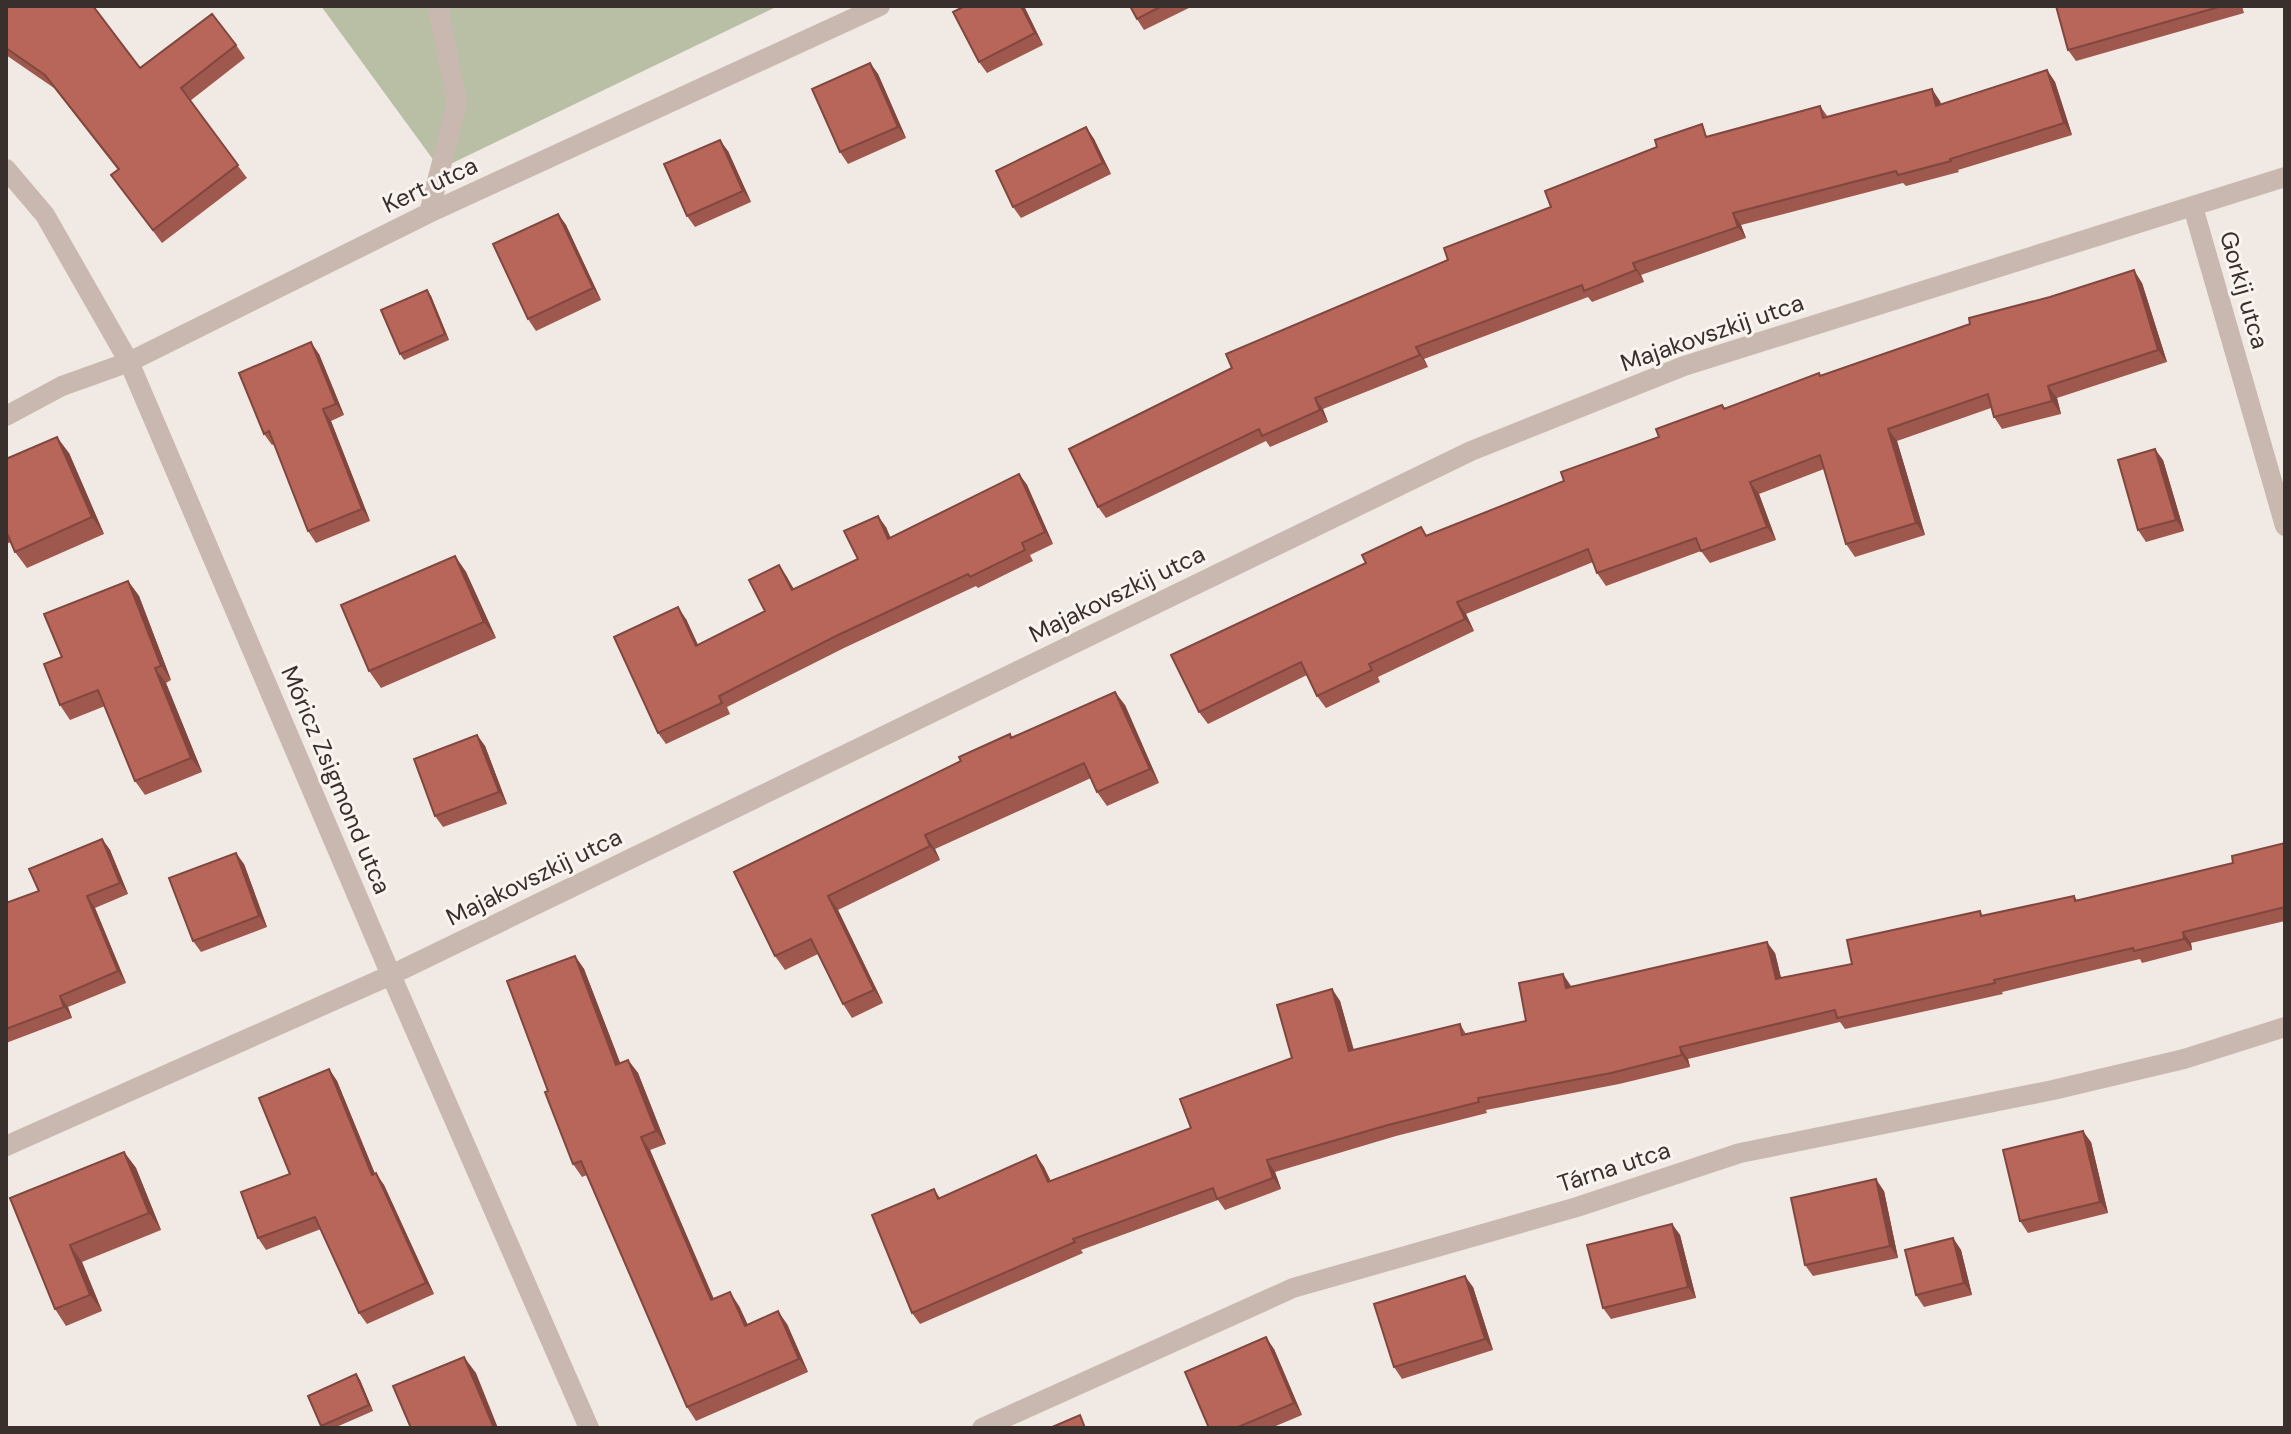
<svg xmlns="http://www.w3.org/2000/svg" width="2291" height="1434" font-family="'DM Sans',sans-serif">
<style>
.green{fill:#b9bfa4}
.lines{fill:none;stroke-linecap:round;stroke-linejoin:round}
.minor{stroke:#c9b8b0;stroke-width:20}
.wall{fill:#9e584d}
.shaded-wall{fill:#81473f}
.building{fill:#b8665a;stroke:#81473f;stroke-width:2}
.labels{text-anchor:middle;stroke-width:6;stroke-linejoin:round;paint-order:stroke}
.street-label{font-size:24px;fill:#392f2d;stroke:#f9f4ef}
</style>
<rect width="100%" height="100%" fill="#f1e9e3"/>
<path class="green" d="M321,6h457l-338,163z"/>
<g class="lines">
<path class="minor" d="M6,169l39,46 84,147 262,613 198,453
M2193,207l92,319
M429,213l28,-110 -19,-97
M6,416l56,-30 67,-24 300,-149 451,-207
M6,1146l385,-171 1080,-524 213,-85 601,-189
M982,1428l311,-140 284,-81 163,-54 313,-63 131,-31 101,-32"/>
</g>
<path class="wall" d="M6,6l134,62 96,-23 9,13 -55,43 57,77 -85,65 -51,-68 7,-5 -64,-82 -48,-33z
M1024,6l19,39 -56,28 -8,-11z
M1130,6h63l-49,24 -7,-11z
M2056,6h186l2,7 -168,48 -8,-11z
M870,63l8,11 28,64 -58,26 -8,-12z
M2047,70l8,12 17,53 -114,35 1,2 -53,14 -3,-3 -162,42 5,13 -105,37 3,7 -52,20 -4,-5 -164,62 4,8 -105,42 5,13 -58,25 -4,-6 -160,77 -8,-11 134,-139 319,-161 159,-71 110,-30 8,11 112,-16 1,4z
M1086,127l8,12 17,35 -90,44 -8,-11z
M728,151l23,51 -56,25 -8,-11z
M558,214l8,11 35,75 -65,31 -8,-12z
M2142,283l25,79 -110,36 4,16 -59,15 -8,-12 -3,-9 -94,33 28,94 -70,22 -9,-13 -22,-75 -65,25 17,46 -66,23 -9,-12 -95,35 -9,-13 -4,-11 -127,52 8,17 -96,46 2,5 -54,26 -9,-12 -10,-21 -99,49 -9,-12 228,-177 137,-54 95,-44 63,-32 3,3 96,-32z
M427,290l4,6 18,44 -45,20 -4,-6z
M319,354l25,61 -13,6 39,100 -54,22 -8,-12 -34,-87 -2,1 -8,-11z
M69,453l35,81 -77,34 -12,-16 -4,-10 -5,2v-85z
M2163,460l21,71 -38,11 -8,-12z
M1019,474l8,11 26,59 -23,11 3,6 -55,27 -2,-2 -132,62 -117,59 3,7 -64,30 -8,-11 28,-114 12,26 67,-34 14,-46 15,24 64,-30 28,-32 4,11z
M455,556l11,16 30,66 -115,50 -12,-17z
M128,581l11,15 32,84 -5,3 36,89 -57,23 -10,-14 -30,-75 -35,14 -10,-15 2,-48z
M1125,705l34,78 -52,23 -10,-14 -6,-14 -156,71 5,11 -102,50 45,93 -31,15 -9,-14 -25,-50 -33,16 -10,-14 -41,-84 278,-134z
M477,735l8,11 22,58 -64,23 -8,-11z
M102,839l8,11 18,44 -33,14 31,75 -58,24 4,11 -66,25v-140l33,-12z
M2285,843v78l-94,22 1,7 -50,13 -2,-4 -138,33 1,2 -158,35 -5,-7 -152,37 2,8 -71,17 -133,26 1,3 -91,23 -121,36 6,17 -56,21 -7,-10 -137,50 2,3 -163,71 -8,-11 22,-124 6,9 96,-43 8,12 7,14 140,-53 101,-70 40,-69 8,12 14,49 106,-26 6,10 60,-13 45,-35 204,-33 6,25 71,-14 128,-53 3,5 91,-20 3,4 156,-37z
M244,864l23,63 -66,25 -8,-11z
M575,956l9,13 36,94 8,-3 10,13 28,71 -16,6 64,149 25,7 9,19 39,-1 21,48 -112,49 -9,-14 -100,-232 -5,2 -9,-13 -25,-73z
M329,1069l8,12 38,93 9,11 50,109 -67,30 -8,-11 -38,-84 -55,21 -8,-12 32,-64z
M2091,1142l17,71 -80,20 -8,-12z
M124,1152l12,16 25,62 -79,32 20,49 -36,15 -11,-17 -45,-111z
M1884,1191l14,67 -85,18 -8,-11z
M1672,1224l8,11 16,63 -85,21 -8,-11z
M1953,1238l8,12 11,45 -48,12 -8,-12z
M1473,1287l20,63 -91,29 -8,-12z
M1274,1349l28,66 -31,13h-62z
M356,1374l4,6 13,31 -39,17h-12l-1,-2z"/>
<path class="shaded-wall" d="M1021,6h3l19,39 -8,-12z
M870,63l8,11 28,64 -8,-11z
M2047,70l8,12 17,53 -8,-12z
M1932,89l8,12 4,16 -8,-11z
M1086,127l8,12 17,35 -8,-11z
M720,140l8,11 23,51 -8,-11z
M1733,213l8,12 5,13 -8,-11z
M558,214l8,11 35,75 -8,-12z
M1633,263l8,12 3,7 -8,-12z
M2134,270l8,13 25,79 -9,-12z
M427,290l4,6 18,44 -4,-6z
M311,342l8,12 25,61 -8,-11z
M1416,347l8,12 4,8 -8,-12z
M2048,386l9,12 4,16 -9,-13z
M1315,398l8,11 5,13 -8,-12z
M323,409l8,12 39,100 -8,-12z
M1888,429l9,12 28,94 -9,-12z
M57,437l12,16 35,81 -12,-17z
M2155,449l8,11 21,71 -8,-11z
M1019,474l8,11 26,59 -8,-12z
M1750,482l9,12 17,46 -9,-13z
M878,516l8,11 10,23 -8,-11z
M455,556l11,16 30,66 -12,-16z
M779,565l8,12 13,24 -8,-11z
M128,581l11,15 32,84 -10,-14z
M1457,602l9,12 8,17 -9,-12z
M678,607l8,12 18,39 -8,-12z
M155,668l11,15 36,89 -11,-14z
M1115,692l10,13 34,78 -9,-14z
M477,735l8,11 22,58 -8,-12z
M925,835l10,14 5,11 -10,-14z
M102,839l8,11 18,44 -8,-11z
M236,853l8,11 23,63 -8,-11z
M87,896l8,12 31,75 -8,-12z
M828,896l10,14 45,93 -9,-13z
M2183,932l8,11 1,7 -8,-11z
M1767,942l8,11 9,37 -8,-11z
M575,956l9,13 42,109 -10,-13z
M1563,974l8,12 -5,2z
M1332,989l8,12 17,62 -8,-12z
M60,996l8,11 4,11 -8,-11z
M1680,1047l8,12 2,8 -8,-12z
M628,1060l10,13 28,71 -10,-13z
M329,1069l8,12 43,105 -8,-11z
M2083,1131l8,11 17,71 -8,-11z
M641,1137l9,13 70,164 -9,-14z
M124,1152l12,16 25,62 -12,-17z
M1036,1155l8,12 12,27 -8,-12z
M1267,1160l8,12 6,17 -8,-11z
M376,1173l8,12 50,109 -8,-11z
M1876,1179l8,12 14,67 -8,-12z
M1672,1224l8,11 16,63 -8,-11z
M1953,1238l8,12 11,45 -8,-12z
M70,1245l12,17 20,49 -12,-16z
M1465,1276l8,11 20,63 -8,-11z
M730,1292l9,14 15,33 -9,-13z
M778,1311l9,13 21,48 -9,-13z
M1266,1337l8,12 28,66 -8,-12z
M464,1357l12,16 22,55h-4z
M356,1374l4,6 13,31 -4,-6z"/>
<path class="building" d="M6,6h87l47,62 72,-54 24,31 -55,43 57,77 -85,65 -42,-55 8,-6 -74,-94 -39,-27z
M965,6h56l14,27 -56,29 -26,-50z
M1130,6h32l-25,13z
M2056,6h166l-154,44z
M870,63l28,64 -58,25 -28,-63z
M2047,70l17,53 -114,36 1,2 -53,14 -2,-4 -163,42 5,14 -105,36 3,7 -52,21 -2,-6 -166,62 4,8 -105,43 5,12 -58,26 -3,-7 -161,78 -29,-58 163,-81 -6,-14 222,-94 -4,-12 107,-41 -6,-16 112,-44 -2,-7 47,-16 4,13 114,-31 3,12 109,-29 4,17z
M1086,127l17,36 -90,44 -17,-36z
M720,140l23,51 -56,25 -23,-52z
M558,214l35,74 -65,31 -35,-75z
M2134,270l24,80 -110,36 4,15 -58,16 -6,-23 -100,35 28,94 -70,21 -26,-89 -70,27 17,45 -66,24 -5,-13 -99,35 -9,-24 -131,53 8,17 -96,45 3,6 -55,26 -16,-34 -102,50 -28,-57 195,-92 -4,-8 59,-28 5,9 138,-55 -3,-9 98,-35 -3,-8 66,-24 2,4 95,-36 1,3 150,-52 -1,-6 81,-21z
M427,290l18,44 -45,20 -19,-44z
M311,342l25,62 -13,5 39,100 -54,22 -39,-100 -5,3 -25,-61z
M57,437l35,80 -77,35 -9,-21v-72z
M2155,449l21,71 -38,10 -20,-70z
M1019,474l26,58 -23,11 3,7 -55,27 -2,-3 -132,62 -117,60 3,7 -64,30 -44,-96 64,-30 18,39 69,-35 -16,-31 30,-15 13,25 66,-31 -14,-28 34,-15 10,23z
M455,556l29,66 -115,49 -28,-66z
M128,581l33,85 -6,2 36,90 -56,23 -37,-91 -38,15 -16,-41 18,-7 -18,-43z
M1115,692l35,77 -53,23 -13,-29 -159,72 5,11 -102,50 46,94 -31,14 -32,-65 -36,17 -41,-84 227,-111 -2,-4 51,-23 1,4z
M477,735l22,57 -64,24 -21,-57z
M102,839l18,44 -33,13 31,75 -58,25 4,11 -58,22v-126l33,-12 -10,-22z
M2285,843v64l-102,25 1,7 -50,12 -1,-3 -139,32 1,3 -158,35 -2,-8 -155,37 2,8 -71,18 -133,25 1,4 -91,23 -121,35 6,18 -56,21 -4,-11 -140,51 2,3 -163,71 -40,-98 62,-26 4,10 98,-44 12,27 143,-54 -11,-29 112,-41 -15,-53 55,-16 17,62 111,-27 2,11 64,-14 -7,-38 44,-9 3,14 201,-46 9,37 76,-15 -5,-24 133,-29 1,5 93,-20 1,5 158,-38 -1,-7z
M236,853l23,63 -66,25 -24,-63z
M575,956l41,109 12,-5 28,71 -15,6 70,163 19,-8 15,34 33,-15 21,48 -112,48 -106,-246 -8,3 -28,-72 3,-1 -41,-110z
M329,1069l43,106 4,-2 50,110 -67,30 -44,-96 -57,21 -17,-46 49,-18 -31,-76z
M2083,1131l17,71 -80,19 -17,-71z
M124,1152l25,61 -79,32 20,50 -35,14 -45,-111z
M1876,1179l14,67 -85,19 -14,-67z
M1672,1224l16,63 -85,21 -16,-63z
M1953,1238l11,45 -48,12 -11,-45z
M1465,1276l20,63 -91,28 -20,-63z
M1266,1337l28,66 -58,25h-27l-24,-56z
M464,1357l30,71h-83l-18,-42z
M356,1374l13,31 -48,21 -13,-30z
M1080,1415l5,13h-35z"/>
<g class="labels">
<g class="street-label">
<text transform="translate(430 185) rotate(-25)" y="8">Kert utca</text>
<text transform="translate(2244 290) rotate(74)" y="8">Gorkij utca</text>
<text transform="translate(1712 333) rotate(-19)" y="8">Majakovszkij utca</text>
<text transform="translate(1117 594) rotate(-26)" y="8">Majakovszkij utca</text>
<text transform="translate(336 780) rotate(67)" y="8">Móricz Zsigmond utca</text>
<text transform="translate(534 877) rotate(-26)" y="8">Majakovszkij utca</text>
<text transform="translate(1614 1167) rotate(-18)" y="8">Tárna utca</text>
</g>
</g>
<rect width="2291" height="1434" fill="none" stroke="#392f2d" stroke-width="16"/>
</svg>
